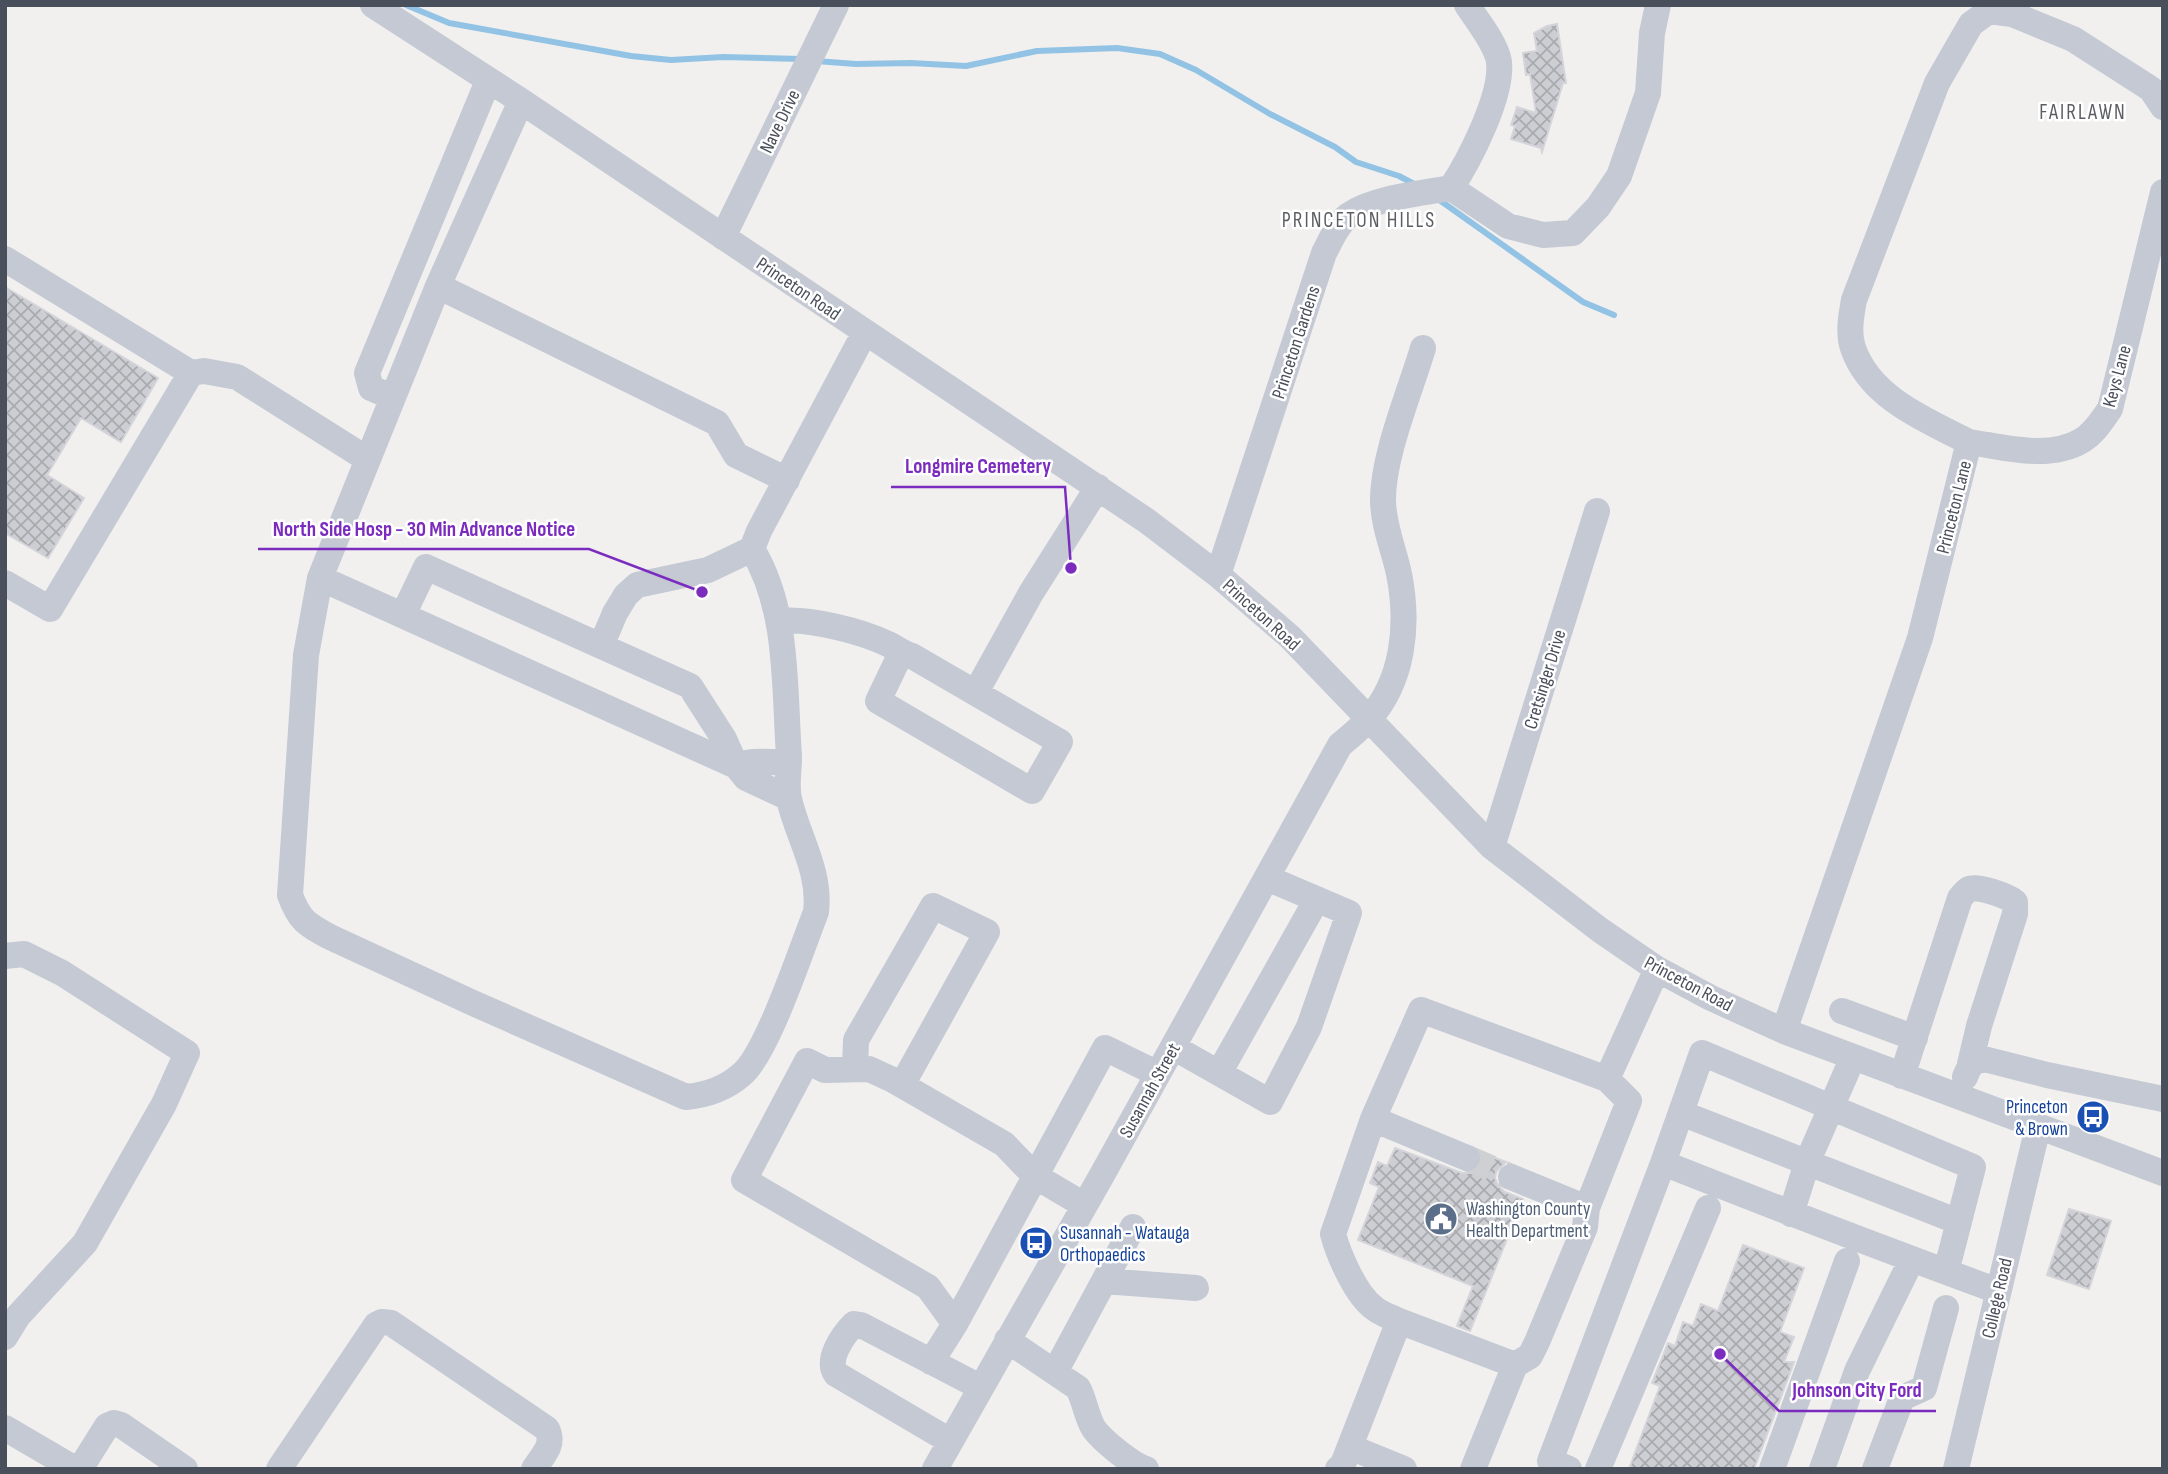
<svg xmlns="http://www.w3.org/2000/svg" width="2168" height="1474" font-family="'Sofia Sans Condensed',sans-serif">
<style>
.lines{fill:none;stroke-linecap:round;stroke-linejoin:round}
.stream{stroke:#93c3e4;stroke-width:6}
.building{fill:url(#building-cross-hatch);stroke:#d4d4da;stroke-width:2}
.minor-tunnel{stroke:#cfd0d1;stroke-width:26;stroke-dasharray:26 13;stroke-linecap:butt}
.minor{stroke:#c4c9d3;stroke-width:26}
.labels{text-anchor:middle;stroke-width:5;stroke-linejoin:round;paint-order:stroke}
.street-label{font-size:19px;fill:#494f5b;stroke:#fff}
.transit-label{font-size:19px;fill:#164399;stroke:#fff;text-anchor:end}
.service-label{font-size:19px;fill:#4e5e75;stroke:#fff;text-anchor:start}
.neighbourhood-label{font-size:21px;letter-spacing:2px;fill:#5c5e63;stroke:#fff}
.leader{fill:none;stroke:#7b2cbf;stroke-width:2.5}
.callout-dot{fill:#7b2cbf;stroke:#fff;stroke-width:2.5}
.callout-label{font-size:21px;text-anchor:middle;font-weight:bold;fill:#7b2cbf;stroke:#fff;stroke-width:5;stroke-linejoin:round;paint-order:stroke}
</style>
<defs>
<pattern id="building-cross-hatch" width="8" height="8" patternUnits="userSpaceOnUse" patternTransform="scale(1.75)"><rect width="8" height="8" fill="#cdced3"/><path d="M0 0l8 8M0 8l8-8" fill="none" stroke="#a8aaae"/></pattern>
</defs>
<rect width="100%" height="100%" fill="#f1f0ef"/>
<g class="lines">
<path class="stream" d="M406,5l43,18 182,33 40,4 52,-3 78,2
M816,61l40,3 55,-1 55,3 71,-15 80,-3 43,6 36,16 74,44 65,33 21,15 43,14 15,8
M1438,199l145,103 31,13"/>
</g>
<path class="building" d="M1557,24l9,59h-3l-21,69 -1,-4 -30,-9 4,-13 -4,-1 6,-18 19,6 -6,-39 -4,1 -3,-22 14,-2 -3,-18 13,-7z
M5,287l153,91 -37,64 -40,-24 -34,57 37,23 -36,60 -43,-25z
M1395,1148l67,25h8l7,-3 5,-7v-10l24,9 -10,10 -1,6 3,8 7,6 18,7 -53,132 -13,-5 16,-40 -115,-46 21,-53 -9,-4 8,-21 9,4z
M2069,1209l42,12 -22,68 -42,-14z
M1743,1245l61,23 -24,64 14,5 -10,25h10l-40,107h-125l31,-83 -8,-3 16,-40 7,3 8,-24 10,4 8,-22 17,7z"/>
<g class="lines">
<path class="minor-tunnel" d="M1467,1158l44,19"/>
<path class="minor" d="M373,5l148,96 626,420 71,54 72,62 202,210 108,83 57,39 54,29 73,33 379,142
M521,101l-83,185 -118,292 -14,77 -16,240c9,25 17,30 40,42l143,66 213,94c21,-2 39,-8 55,-22 26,-20 61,-128 75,-163 5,-41 -18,-74 -27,-113 -3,-14 0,-28 0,-43 -5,-69 0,-146 -37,-207
M1451,188c18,-27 52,-93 48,-126 -2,-17 -22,-42 -32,-57
M723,237l113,-232
M5,259l186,114
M438,286l279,137 19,32 51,25
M392,397l-21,-9 -4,-15 121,-292
M1969,442c35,5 80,18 112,-1 13,-7 21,-21 29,-32l53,-217
M1218,575l106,-322c7,-13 13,-29 25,-38 24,-17 73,-22 102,-27l57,38 35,9 30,-2 25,-26 21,-31 29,-83 4,-60 6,-28
M320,578l416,188c16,-7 35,-3 53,-4
M5,583l45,26 141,-236 13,-2 33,6 130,82
M403,615l23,-48 175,79 14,-33 11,-18 11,-10 71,-15 44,-21 7,-18 106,-199
M780,621c29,-3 81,10 108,23 9,4 14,9 24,12l148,86 -28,49 -154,-90 23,-48
M601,646l89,40 34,53 12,27 10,12 43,20
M976,692l55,-99 67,-106
M1492,847l105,-336
M5,956l19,-2 38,19 125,80 -23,51 -79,139 -67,73 -13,21
M1842,1011l73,27
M1784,1031l136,-393 49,-196c-43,-22 -99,-44 -116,-94 -5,-15 -2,-32 1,-48l83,-217 34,-59 18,-13 23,3 61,25 78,50 12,18
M1173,1047l97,55 39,-75 40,-114 -82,-35
M855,1069l1,-29 77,-134 54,26 -85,153
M1219,1073l98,-174
M1902,1076l58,-178c3,-3 6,-8 9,-9 8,-4 39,7 46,13v12l-36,112 -9,38
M1965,1077c5,-13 9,-18 23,-17l59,15 116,24
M1607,1079l50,-110
M1681,1113l278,109
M1467,1158l-94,-39 48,-109 186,69 22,22 -42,107 -76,-31
M1791,1214l16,-51 46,-106
M1946,1272l27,-105 -271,-114 -39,110c111,44 223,87 335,128
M1104,1281l92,7
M1399,1321l116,44
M955,1324l-27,-37 -184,-107 63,-119 18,9 44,-1 24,11 111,64 31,32 49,29
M1007,1340l71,48c7,13 8,28 16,41 9,12 38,36 52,40
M931,1362l24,-38 150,-276 53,26
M1055,1372l78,-145
M5,1428l70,41
M950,1441l-114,-67c-10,-14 6,-38 18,-50l7,1 119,62
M1350,1447l54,22
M80,1469l27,-43 7,-3 7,2 64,44
M279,1469l97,-144 6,-3 9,1 156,106c8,16 -4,26 -13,40
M935,1469l167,-294 238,-430c10,-8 19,-16 28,-25 36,-39 41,-96 31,-146 -5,-24 -15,-46 -16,-72 -1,-45 27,-110 40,-154
M1338,1469l5,-5 56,-143c-8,-4 -18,-7 -25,-13 -18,-13 -35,-52 -41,-74l40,-115
M1473,1469l42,-104 15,-9 7,-14 48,-115 2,-19
M1569,1469l-19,-8 113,-298
M1598,1469l110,-261
M1772,1469l75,-208
M1822,1469l35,-98 55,-112
M1875,1469l27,-71 22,-10 22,-80
M1956,1469l82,-342"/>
</g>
<defs>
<symbol id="bus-disc" viewBox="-11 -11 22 22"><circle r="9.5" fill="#1a4fb4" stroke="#fff"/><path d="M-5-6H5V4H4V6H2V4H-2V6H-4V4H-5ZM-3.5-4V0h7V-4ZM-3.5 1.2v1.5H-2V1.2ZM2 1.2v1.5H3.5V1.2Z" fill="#fff"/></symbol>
<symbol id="civic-disc" viewBox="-11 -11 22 22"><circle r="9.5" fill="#5c6f8a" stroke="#fff"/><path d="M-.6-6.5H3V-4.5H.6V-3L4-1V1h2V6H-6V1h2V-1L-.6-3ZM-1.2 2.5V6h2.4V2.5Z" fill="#fff"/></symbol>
</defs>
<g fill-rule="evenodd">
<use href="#bus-disc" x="2074" y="1098" width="38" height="38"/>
<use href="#civic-disc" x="1422" y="1200" width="38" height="38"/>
<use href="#bus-disc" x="1017" y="1224" width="38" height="38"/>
</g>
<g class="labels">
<g class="street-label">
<text transform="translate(779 121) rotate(-64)" y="7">Nave Drive</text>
<text transform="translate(799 288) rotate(34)" y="7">Princeton Road</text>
<text transform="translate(1295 342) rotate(-72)" y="7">Princeton Gardens</text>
<text transform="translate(2116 376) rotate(-75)" y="7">Keys Lane</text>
<text transform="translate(1953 507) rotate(-76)" y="7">Princeton Lane</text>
<text transform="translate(1262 614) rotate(42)" y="7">Princeton Road</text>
<text transform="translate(1544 679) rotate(-73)" y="7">Cretsinger Drive</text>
<text transform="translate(1689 983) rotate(28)" y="7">Princeton Road</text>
<text transform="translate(1149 1090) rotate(-61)" y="7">Susannah Street</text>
<text transform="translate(1996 1298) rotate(-77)" y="7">College Road</text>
</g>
<g class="transit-label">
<text x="2068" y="1113">Princeton<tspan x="2068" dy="22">&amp; Brown</tspan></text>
<text x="1060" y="1239" text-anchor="start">Susannah - Watauga<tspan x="1060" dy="22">Orthopaedics</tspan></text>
</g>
<g class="service-label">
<text x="1466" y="1215">Washington County<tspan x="1466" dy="22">Health Department</tspan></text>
</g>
<g class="neighbourhood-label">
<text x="2083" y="119">FAIRLAWN</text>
<text x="1359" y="227">PRINCETON HILLS</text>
</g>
</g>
<path class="leader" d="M1071 568L1065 487H891M702 592L589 549H258M1720 1354L1779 1411H1936"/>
<g class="callout-dot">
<circle cx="1071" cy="568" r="7"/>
<circle cx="702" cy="592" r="7"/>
<circle cx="1720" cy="1354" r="7"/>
</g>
<g class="callout-label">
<text x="978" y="473">Longmire Cemetery</text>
<text x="424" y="536">North Side Hosp - 30 Min Advance Notice</text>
<text x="1857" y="1397">Johnson City Ford</text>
</g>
<rect width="2168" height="1474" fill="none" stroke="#494f5b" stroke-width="14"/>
</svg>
